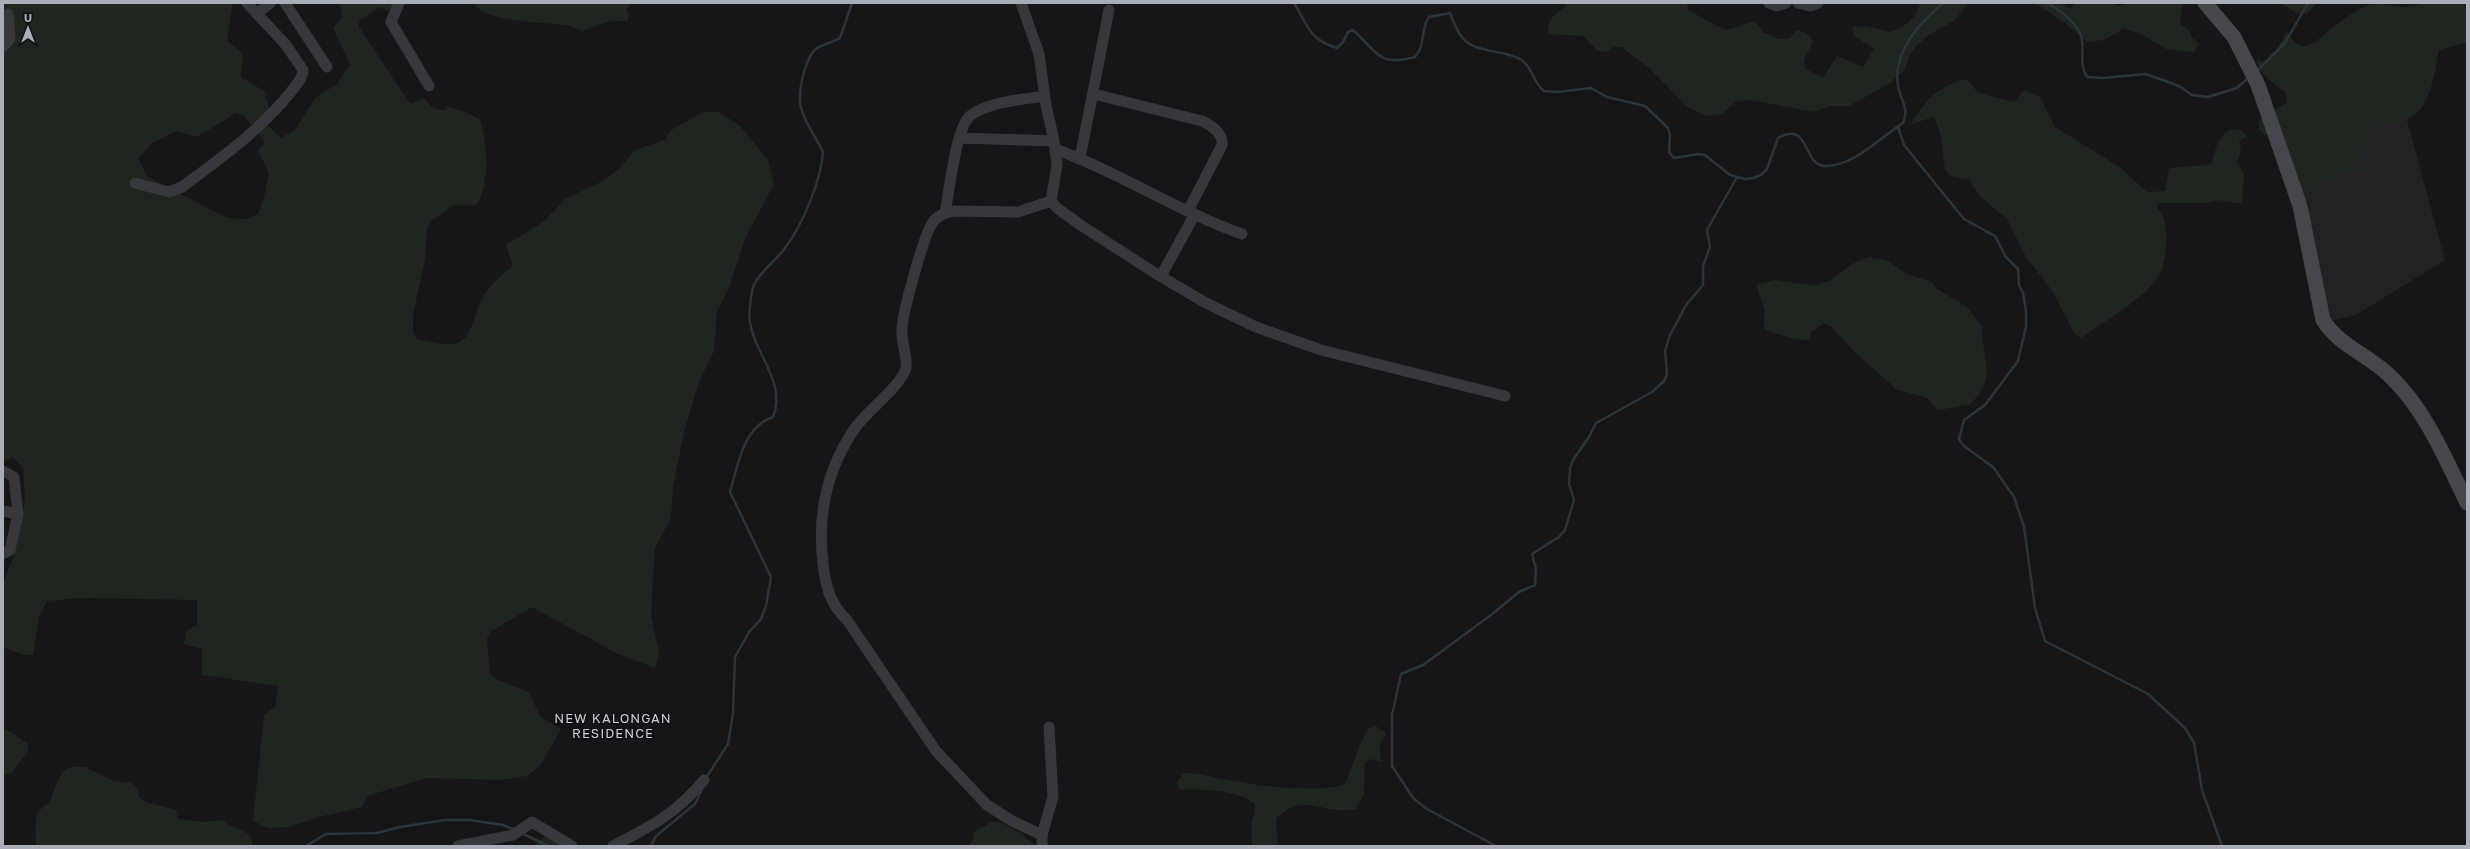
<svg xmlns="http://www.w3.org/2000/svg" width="2470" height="849" font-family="'Golos Text',sans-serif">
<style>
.built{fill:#222225}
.green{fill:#1e261f;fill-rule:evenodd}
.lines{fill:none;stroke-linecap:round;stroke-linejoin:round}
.stream{stroke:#2c353c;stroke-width:2.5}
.minor{stroke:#37383d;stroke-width:11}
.secondary{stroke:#45474d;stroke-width:15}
.labels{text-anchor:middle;stroke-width:3;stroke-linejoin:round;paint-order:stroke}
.neighbourhood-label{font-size:13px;letter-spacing:1px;fill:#c9ccd4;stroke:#111113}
</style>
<rect width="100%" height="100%" fill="#161618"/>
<path class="built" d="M2407,120l38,140 -89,55 -25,6 -4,-3 -18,-94v-34l50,-21 14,-40z"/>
<path class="green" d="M3,3h230l-6,37 16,14 -2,23 23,14 7,22 -10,5 19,20 14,-7 22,-34 21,-13 13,-20 -17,-36 9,-11 -2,-14h69l-22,8 -8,-4 -20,14v6l51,77 14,-6 9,10 13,3 1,-4c13,2 22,6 33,13 8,25 10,61 -3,84l-7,2 -17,-1 -22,16 -4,7 -2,31 -12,56v17l4,7c11,2 26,7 37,5 19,-3 20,-33 29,-47 8,-13 18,-22 30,-31l-7,-21 37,-23 22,-23 38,-18 16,-12 16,-19 30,-10 6,-10 32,-18h16l21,14 28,34 6,24 -29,55 -17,51 -11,22 -3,39 -15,31 -15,50 -11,55 -2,31 -16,30 -4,66 8,39 -4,15 -37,-14 -86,-47 -42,25 -3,7 3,35 6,5 33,13 11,24 21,13 -21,37 -13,10 -26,4 -74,-2 -60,18 -5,11 -43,10 -30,10 -21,1 -15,-7 11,-106 11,-8 3,-21 -76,-11v-26l-18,-5 2,-12 11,-8v-24l-118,-2 -32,3 -8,16 -6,38h-10l-20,-8v-63l11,-29 8,-33 3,-26 -2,-28 -10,-11 -10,5zM236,113l7,2 22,27 -7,9 11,22 -5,25 -6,16 -11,5 -20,-1 -81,-42 -7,-18 12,-14 26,-13 20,6z
M474,3h157l-5,8 3,3 -2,7 -20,1 -25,9c-5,-2 -11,-5 -17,-6 -19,-3 -82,-2 -91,-22z
M1568,3h119l1,7 37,20c14,0 30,-18 37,2l17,7 11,-1 6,-8c8,1 12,4 17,11l-9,20 2,8 17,9 14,-22 26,11 11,-18 -20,-13 -2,-9 13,-1 25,6c14,-4 27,-14 30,-29h48l-13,17 -26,15 -13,11 -5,7 -7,18 -14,12 -41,23h-18l-17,6 -63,-12 -16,2 -13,12 -16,2 -20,-10 -38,-39 -27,-20h-8l-7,5 -8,-1 -15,-15 -34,-2c-3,-17 9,-20 19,-31z
M2035,3h23l12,5 6,-5h33l10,3 11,-3h55l-3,3 -2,18 10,7 1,6 9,7 -7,8 -27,-3 -27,-16 -15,-4 -20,11 -17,2 -22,-19z
M2280,3h37l-10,11 -10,-1z
M2427,3h40v39l-28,8c-5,24 -7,59 -33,70 -10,5 -23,6 -33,9l-14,40 -50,21v12l-7,-1 -26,-69 -11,3 -6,-5v-10l28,-18 -1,-10c-12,-8 -29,-18 -29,-33l7,3 13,-13 10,-18c17,32 32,5 48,-5 10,-7 23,-18 34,-21 11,-3 23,2 34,2 8,0 16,-3 24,-4z
M1960,80h8l10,13 37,9 9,-12 16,7 15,30 66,41 26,24 18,-1 4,-23 36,-3 7,-2c3,-14 6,-26 18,-34l13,2 4,6 -8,4 2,10 -4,11 7,11 -2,31 -25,-4 -12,3h-47l-1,5c15,16 9,46 4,65 -16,26 -55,47 -80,65l-7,-5 -21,-41 -27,-35 -19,-38 -26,-22 -13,-18 -18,-3 -5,-7 -4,-33 -7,-19 -23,7c15,-25 22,-32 49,-44z
M1869,257l17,3 21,14 25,8 5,7 29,17 16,20c-1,31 17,53 -13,79l-31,5 -11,-12 -31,-9 -40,-36 -25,-26 -7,-4 -13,9 -2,8c-7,2 -40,-7 -45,-12l1,-16 -9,-28 19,-4 41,6 15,-6 21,-16z
M1376,726l10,7 -6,13 1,16 -10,-3 -6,4 -1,32 -8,14c-32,7 -53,-19 -80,10l2,27h-26l-1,-21 4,-13v-8c-19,-15 -51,-15 -75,-14l-4,-7 8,-10c16,0 28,4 43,7 34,6 83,13 117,5 10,-19 13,-39 24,-56z
M3,729l8,3 17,12v8l-16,20 -9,4z
M71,767h14l29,14 17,2 6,6 2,8 7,5 30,8 2,9 27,3 18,-2 4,4 22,10 4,12h-217c0,-18 -6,-33 13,-43 6,-11 8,-32 22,-36z
M991,822h8l22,11 15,13h-68l6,-7 -1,-6z
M545,836l17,10h-28z"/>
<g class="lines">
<path class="stream" d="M1294,3c14,22 14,36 43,45l6,-6 5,-10 5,-2c25,22 24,37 62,27 11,-12 5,-28 14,-40l21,-4c3,8 6,16 11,23 13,19 44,12 62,25 10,8 11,23 21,30l13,1 34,-4 16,9 38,9 23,22 2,7 -1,17 5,6 24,-4 7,1 25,20 15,4 8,-1 8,-3 6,-6 11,-31c34,-19 23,31 50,28 28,-2 52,-28 75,-43 7,-14 -3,-24 -5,-37 -6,-34 22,-63 45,-83
M2047,3c13,7 34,22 35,38 2,13 -3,24 5,36l16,1 43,-4 33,12 13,9 16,2 29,-9 11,-10
M2257,71l28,-28 23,-40
M1898,127l6,18 55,68 5,6 31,17 11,21 12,12 1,16 4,8 3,18v16l-8,34 -33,44 -21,15 -5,19 5,7 29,21 21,30 10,30 11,81 10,33 103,53 37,34 9,15 8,47 20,56
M706,778l22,-34 5,-31 2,-56 14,-25 12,-13 5,-13 5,-29 -41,-85c8,-27 13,-65 43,-75 16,-40 -30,-72 -23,-111 1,-6 1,-15 4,-21 6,-14 23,-25 31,-37 18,-24 36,-67 38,-96 -17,-34 -30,-40 -19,-80 2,-7 7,-20 13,-24 7,-4 16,-6 23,-10l12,-35
M521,833l28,13
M306,846l20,-12 51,-1 23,-6 45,-7h25l33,5 12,5
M651,846l5,-10 39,-32 7,-14
M1496,846l-69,-37 -14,-11 -21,-32v-51l9,-41 22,-9 68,-50 28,-23 16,-7 1,-16 -4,-15 27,-17 6,-7 9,-30 -5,-16 1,-16 3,-8 16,-23 7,-14 56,-31 12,-11 3,-7 -2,-23 5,-16 16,-30 17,-20v-19l7,-19 -3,-17 30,-53"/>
<path class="minor" d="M285,3l42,64
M399,3l-8,19 38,64
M1021,3l18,51 7,51 8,36 3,24 -6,36 -33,11 -64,-1c-8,2 -16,4 -21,11 -9,12 -31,92 -31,108 -1,11 6,30 4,38 -4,17 -39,43 -51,60 -28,41 -38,86 -32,135 2,22 7,41 24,57l89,131 51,54 25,16 30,14v11
M1769,3l7,3 10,-3
M1798,3l12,3 8,-3
M258,13l12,-10
M3,47l7,-8 -2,-25
M1094,94l108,27c9,4 22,13 20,24l-34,66
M959,138l95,3
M1055,149c64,23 122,62 187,85
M1080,158l29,-148
M135,183l34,9 13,-5c39,-29 77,-56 108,-94 5,-7 13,-14 13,-23l-17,-25 -39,-42
M1051,201l6,7 25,18 73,47 49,29 52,25 65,23 184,46
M945,213c4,-20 11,-86 25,-97 19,-15 52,-16 74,-20
M1161,276l34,-62
M3,471l11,6 4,37 -8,36 -7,4
M3,511l15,3
M1042,835l11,-38 -4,-70
M458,846l55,-11 19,-13 40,24
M613,846c37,-19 64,-33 91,-66"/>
<path class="secondary" d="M2205,3l29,34 24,48 42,121 23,114c17,27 47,35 69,58 34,33 54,82 75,125"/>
</g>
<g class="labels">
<g class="neighbourhood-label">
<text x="613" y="723">NEW KALONGAN<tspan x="613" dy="15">RESIDENCE</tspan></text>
</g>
</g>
<rect width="2470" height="849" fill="none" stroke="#a8adb8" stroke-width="8"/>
<g transform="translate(28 28)" stroke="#111113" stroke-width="3" paint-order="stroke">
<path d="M0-3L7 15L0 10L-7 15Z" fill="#a8adb8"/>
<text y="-6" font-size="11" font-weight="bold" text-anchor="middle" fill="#a8adb8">U</text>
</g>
</svg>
